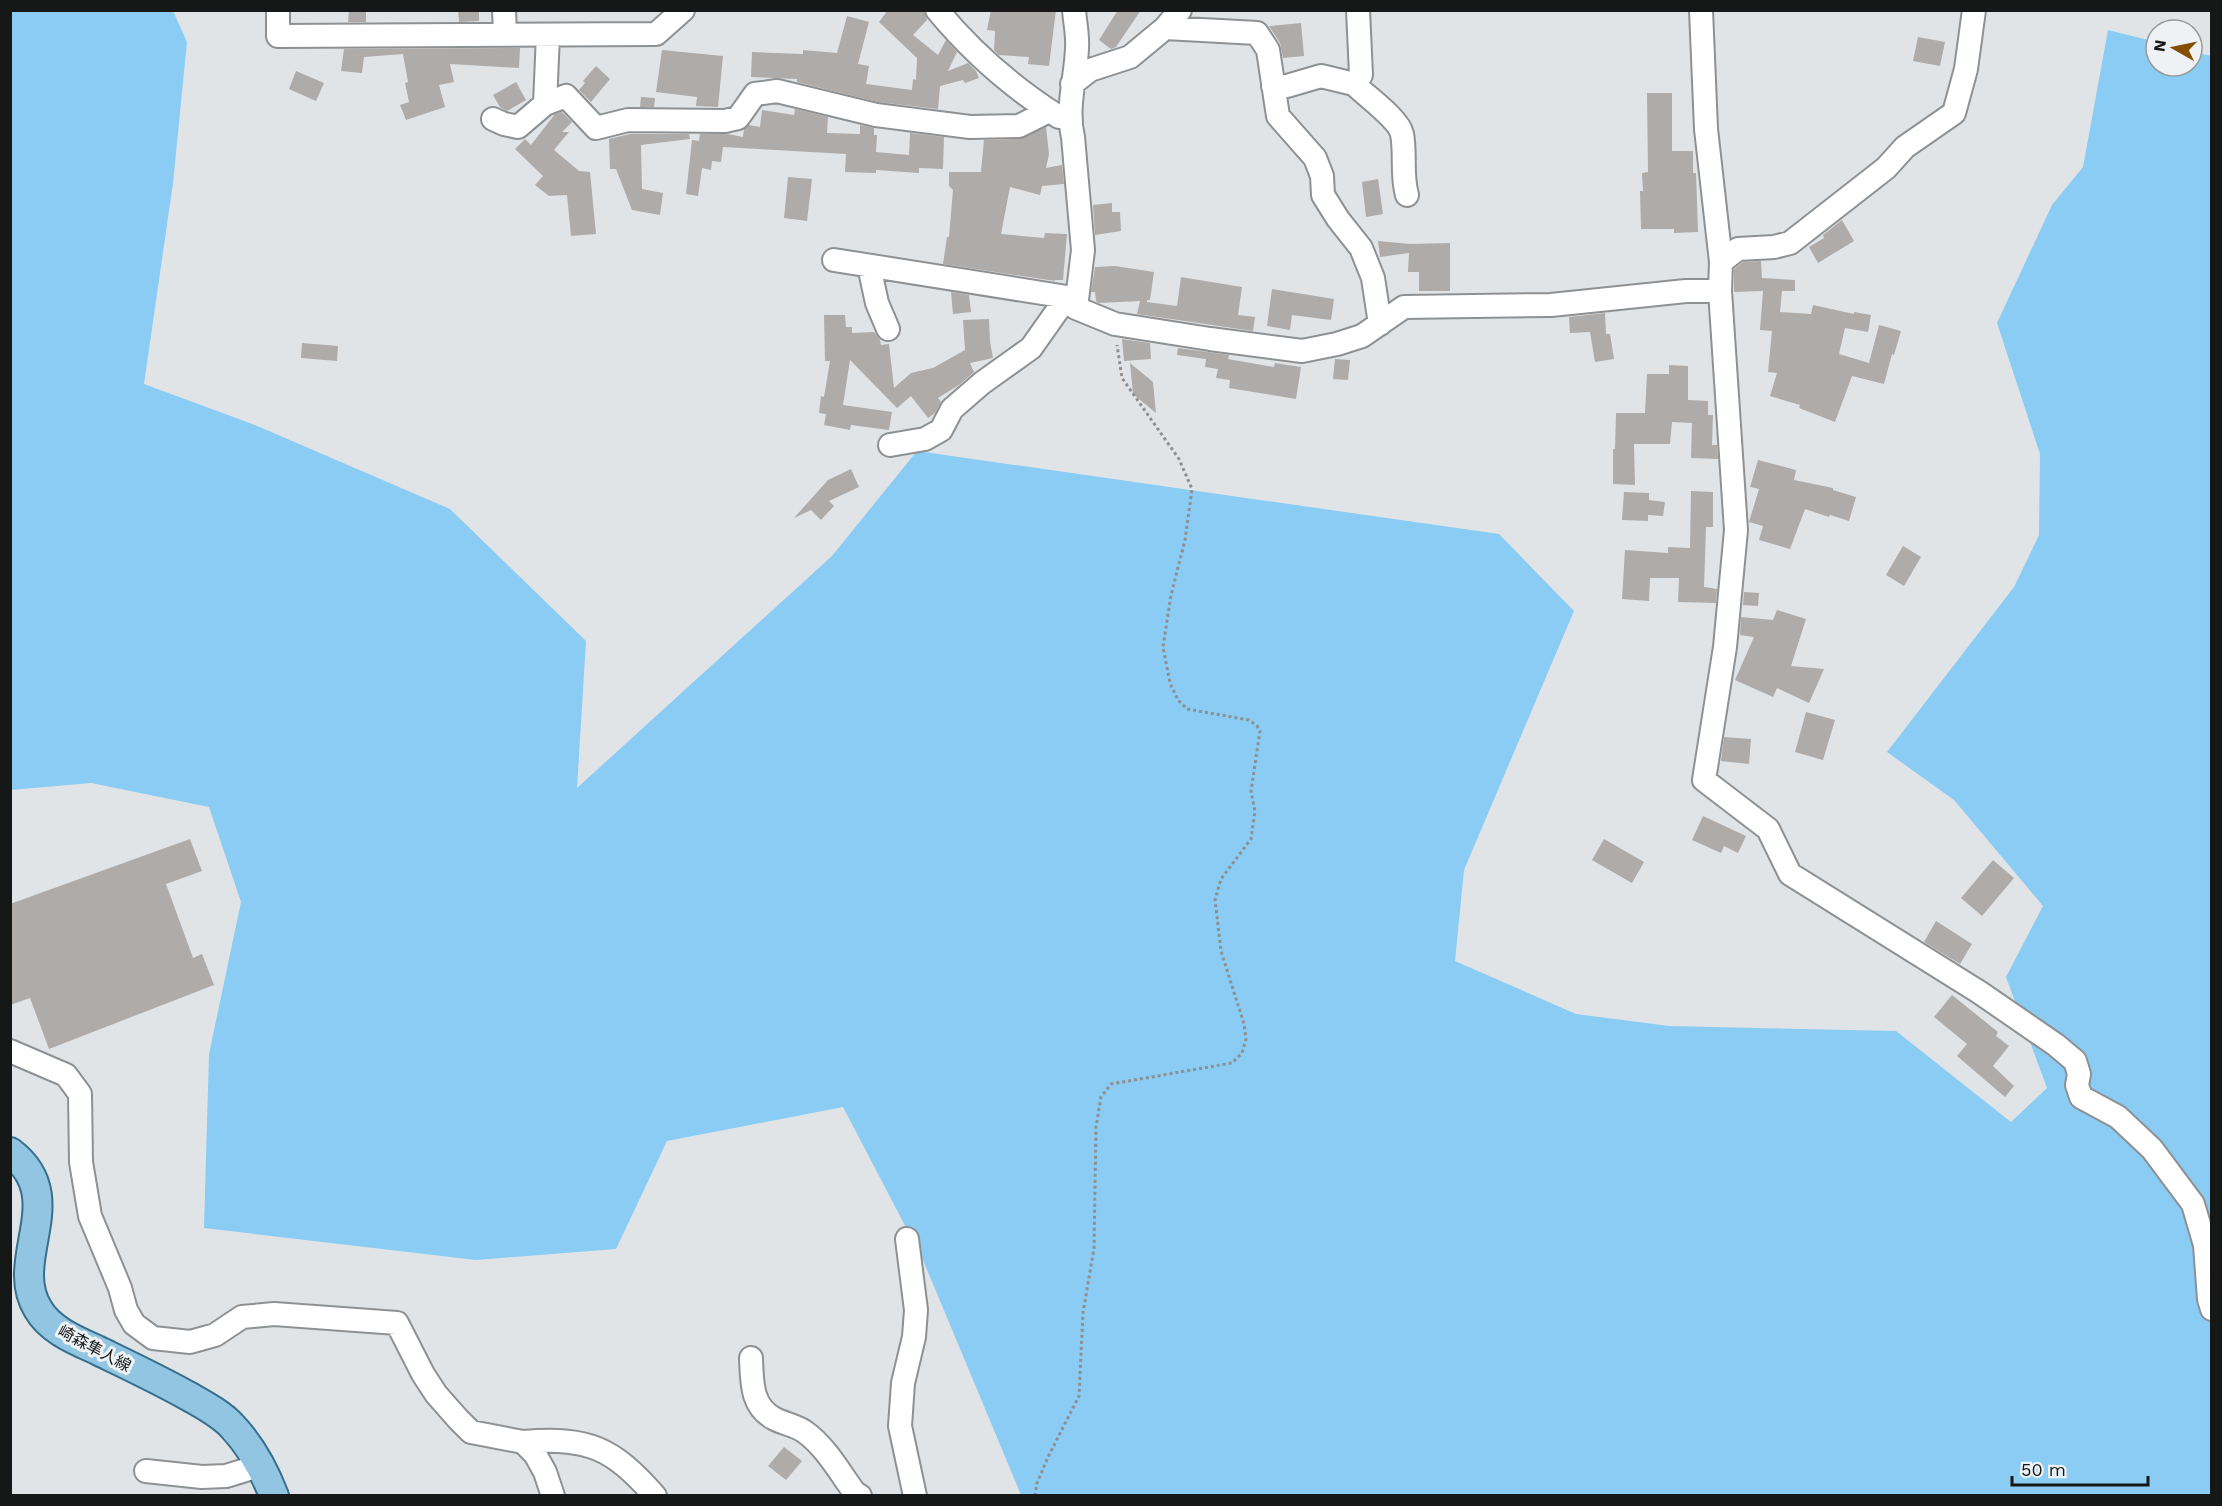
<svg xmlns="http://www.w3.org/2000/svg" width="2222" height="1506" font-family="'Work Sans','Noto Sans JP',sans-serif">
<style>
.green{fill:#8accf4}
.building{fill:#aeaba9}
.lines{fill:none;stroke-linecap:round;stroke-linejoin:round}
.minor-casing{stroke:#8e9194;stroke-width:26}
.major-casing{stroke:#366f8e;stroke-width:32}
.path{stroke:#8d9092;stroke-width:3;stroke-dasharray:3 3;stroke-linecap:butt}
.minor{stroke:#fff;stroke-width:22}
.major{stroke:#91c5e1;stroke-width:28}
.labels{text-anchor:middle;stroke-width:6;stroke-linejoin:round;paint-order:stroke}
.street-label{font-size:16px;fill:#161818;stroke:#eef2f4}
</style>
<rect width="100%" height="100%" fill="#e1e4e7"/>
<path class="green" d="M11,11h162l14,31 -14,141 -29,201 111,41 195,84 136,132 -9,147 255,-232 85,-105 582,83 75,77 -110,259 -9,91 121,53 93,12 227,5 115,91 36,-34 -41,-111 37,-71 -89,-106 -67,-48 127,-165 25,-52 1,-81 -43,-131 55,-118 31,-38 25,-137 48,12v24h36v-15l19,5v1439h-1190l-98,-235 -80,-153 -176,34 -51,108 -140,11 -272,-32 5,-174 32,-152 -32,-95 -118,-24 -80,7z"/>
<path class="building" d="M349,10h17v12h-18z
M458,10h21v11l-20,1z
M888,10h36l3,10 -14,15 25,20 8,-15 11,12 -9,19 20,-8 8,8 3,7 -14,5 -2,-3 -23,6 -2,23 -60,-7 -81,-20v-3l-46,-2 1,-25 51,2v-4l34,3 10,-37 22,6 -11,42 11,2 -3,18 46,6 1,-11 3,1 1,-22 -38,-36z
M991,10h65l-7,56 -21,-2 1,-7 -30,-2 -5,-5 1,-19 -8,-1z
M1118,10h23l-25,37 -5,2 -12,-9z
M1301,23l3,33 -21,2 -3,-15 -11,-17z
M1918,37l27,5 -5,24 -27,-5z
M520,48l-1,20 -69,-4 4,18 -15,3 6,22 -39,13 -6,-15 9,-3 -4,-19 3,-1 -5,-28 -39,3 -2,16 -21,-2 3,-22z
M662,50l61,6 -5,51 -22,-1 1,-9 -41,-5z
M596,66l14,13 -19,23 -12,-12 6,-7 -2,-2z
M296,71l28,12 -8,18 -27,-12z
M516,82l10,18 -19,11 -7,-4 -7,-12z
M1647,93h25v58h21v22h3l2,59 -24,1v-4h-33l-1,-38h3l-1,-18 6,-1z
M641,97l14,1 -1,9h-14z
M795,109l33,8 -1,16 33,1v-9l14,3v7h3l-1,17 33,3 1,-22 34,4 -1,32 -24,-1v5l-43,-3v3l-31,-1 1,-18 -123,-7 -2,15 -9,-1 -1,9 -9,-2 -4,28 -12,-2 6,-54 7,1 1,-7h28l15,3 1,-8 5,-4 11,2 2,-17 32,5z
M562,112l10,10 -10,10h7l-15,18 25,21 11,1 6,62 -25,2 -4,-41 -18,1 -14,-11 8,-9 -28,-27 10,-10 6,6 24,-31z
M1046,127l3,27 -3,14 16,-3 2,19 -22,2 -2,9 -30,-8 -9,47 43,4 1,-5 22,1 -4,46h-8v1l-112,-17 4,-27h2l4,-47 -4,-4v-14h32l3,-32 36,-1z
M630,134h59l1,5 -49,6 1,44 21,4 -3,22 -28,-5 -16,-41h-6l-1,-30z
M788,177l24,2 -5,42 -23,-3z
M1378,179l5,35 -17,3 -4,-35z
M1112,203v9h8l1,19 -26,4 -2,-30z
M1842,220l12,21 -36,22 -9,-16 15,-9 -1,-3z
M1378,241l32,3 40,-1v48h-31v-19h-11l1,-19 -29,4z
M1761,261l1,17 33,2v11h-13l-2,21 31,2 2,-9 41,9v-2l17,3 -3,17 -23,-4 -6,26 30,9 10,-38 22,6 -7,24 -2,-1 -8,30 -32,-8 -17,46 -36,-14 1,-3 -30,-9 7,-23 -9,-1 4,-41 -12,-1 3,-39 -29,1v-23l9,-7z
M1115,266l39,6 -4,28h-3v2l30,4 4,-29 61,10 -4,28 17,2 -2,14 -116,-17 3,-13 -41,2 -3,-2 -1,-9h-4l4,-25z
M1272,289l62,10 -3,21 -39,-5 -2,15 -23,-4z
M951,292l18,3 2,17 -18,2z
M1605,313l1,21h4l4,25 -19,3 -5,-30 -20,1 -1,-16z
M824,315h21l1,12h6v6l22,-1 6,8 1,5 8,-1 5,44 17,-15 22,-5 32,-18 -2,-30 26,-1 1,23 3,16 -23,5 4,9 -15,13 -21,13 3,4 -6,11 -7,5 -17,-22 -14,12 -47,-48 -7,45 49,7 -3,18 -38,-5 -1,5 -26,-5 2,-11 -7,-1 2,-17 3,1 6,-36h-5z
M1122,339l28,4 1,16 -27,2z
M302,343l36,3 -1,15 -36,-3z
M1178,348l51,7 -1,4 46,8 1,-4 26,4 -5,32 -67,-11 1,-8 -14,-2 2,-9 -13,-2 1,-8 -29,-4z
M1335,359l15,1 -2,20 -15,-1z
M1130,363l23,19 3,31 -23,-19z
M1669,365l19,1v34l20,1v14h5l-1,30h5l1,14 -27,-1 1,-35 -20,-1 -2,22h-36l1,41 -22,-1v-35h2l1,-36h29l2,-39h22z
M1758,460l38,10 -2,10 39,8v2l23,7 -7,24 -19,-6 -1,2 -24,-8 -15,40 -31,-9 4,-14 -14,-4 10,-33 -9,-2z
M851,469l8,18 -30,14 5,5 -13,14 -10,-10 -17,8 34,-38z
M1691,491l22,1v35h-7l-2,60 13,2 -1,14 -38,-1 1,-24h-29l-1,23 -27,-2 3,-49 43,3v-6l22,1z
M1624,492l25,1v7l16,2 -2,14 -15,-1v6l-26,-1z
M1903,546l18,11 -17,29 -18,-11z
M1744,592l15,1 -1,13 -15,-1z
M1777,610l29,9 -15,47 33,3 -15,34 -32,-15 -4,9 -38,-17 19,-43 -14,-2 1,-18 32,3z
M1806,712l29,8 -12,40 -28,-8z
M1724,737l27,2 -2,25 -28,-3z
M1703,816l43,20 -8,17 -14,-7 -3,7 -29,-13z
M190,839l12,32 -36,13 27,74 9,-4 12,31 -165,64 -19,-51 -20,7v-101z
M1604,839l40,23 -12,21 -40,-23z
M1993,860l21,18 -32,38 -21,-18z
M1936,921l36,23 -12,20 -36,-22z
M1952,995l46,37 -2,4 13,10 -16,20 21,20 -9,11 -48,-41 10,-12 -33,-27z
M784,1447l18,14 -16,19 -18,-14z"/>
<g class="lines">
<defs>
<path id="minor" d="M278,10v26l378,-2 27,-24
M504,10l1,24
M937,10c34,41 76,78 122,107
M1074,10c1,13 4,26 3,38 -1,30 -11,59 -4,89l10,113 -7,58
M1701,10l5,119 15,133 -1,29 16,239 -11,117 -21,133 64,49 22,45 189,118 77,53 19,16 4,13 -2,11 4,12 37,20 34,32 41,55 12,41 4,54 3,10
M1165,28l92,5 11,17 10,66 37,42 7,18 1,19 15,24 23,29 12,30 7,46
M548,35l-3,69 21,-8 30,32 32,-8 97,1 13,-3 17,-24 22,-3 99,24 94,12 49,-1 30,-15
M1072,84l18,-14 40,-13 35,-29 15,-18
M1354,84c12,12 45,35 48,50 4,21 -1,40 5,61
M1273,86h14l34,-10 33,8 7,-9 -3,-65
M493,119l11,5 14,3 27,-23
M834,260l233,37 9,11 39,16 95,15 92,12 35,-7 25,-8 42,-29 147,-2 135,-14h34
M1721,262l17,-13 36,-2 16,-4 96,-75 19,-21 49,-34 12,-44 8,-59
M869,266l8,37 11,26
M890,445l35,-6 16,-9 11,-21 30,-26 49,-35 36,-51
M10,1051l56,24 14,19 1,68 9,54 30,72 6,22 8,14 19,14 37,4 25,-7 27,-18 32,-3 123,9 26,51 13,20 22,25 13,13 52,10 12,12 10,18 8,24
M907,1239l9,71 -2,27 -11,46 -3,43 15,70
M751,1358c1,24 0,49 24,61 10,5 22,7 30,13 21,15 35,41 50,61l5,3
M523,1442c65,-5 89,5 132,54
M146,1471l56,6 24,-1 36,-11"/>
<path id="major" d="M10,1152c61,46 -3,107 28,157 12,21 37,31 59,41 31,15 63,30 93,47 14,8 31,17 42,29 19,20 32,44 42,70"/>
</defs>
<use href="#minor" class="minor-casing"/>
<use href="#major" class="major-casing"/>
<path class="path" d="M1035,1496l2,-13 11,-26 31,-61 4,-83 11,-65 2,-121 5,-30 10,-13 121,-21 10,-10 4,-14 -2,-15 -23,-73 -6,-51 6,-21 30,-40 4,-28 -4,-20 9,-60 -3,-5 -8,-6 -62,-11 -9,-9 -8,-17 -7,-36 8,-52 14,-55 7,-51 -13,-30 -57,-81 -5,-33"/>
<use href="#minor" class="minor"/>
<use href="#major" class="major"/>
</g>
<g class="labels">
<g class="street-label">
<text transform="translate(95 1348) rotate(28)" y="6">崎森隼人線</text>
</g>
</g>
<rect width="2222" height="1506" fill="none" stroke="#161818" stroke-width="24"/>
<g transform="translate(2174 48) rotate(279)"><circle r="28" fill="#eef2f4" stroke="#989b9c" stroke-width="1.5"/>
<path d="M0-4.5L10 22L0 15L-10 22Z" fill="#864f00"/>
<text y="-9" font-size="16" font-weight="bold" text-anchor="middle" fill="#161818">N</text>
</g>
<path d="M2012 1476v9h136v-9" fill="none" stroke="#161818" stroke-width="3"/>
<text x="2021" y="1476" font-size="18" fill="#161818" stroke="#eef2f4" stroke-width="4.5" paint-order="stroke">50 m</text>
</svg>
